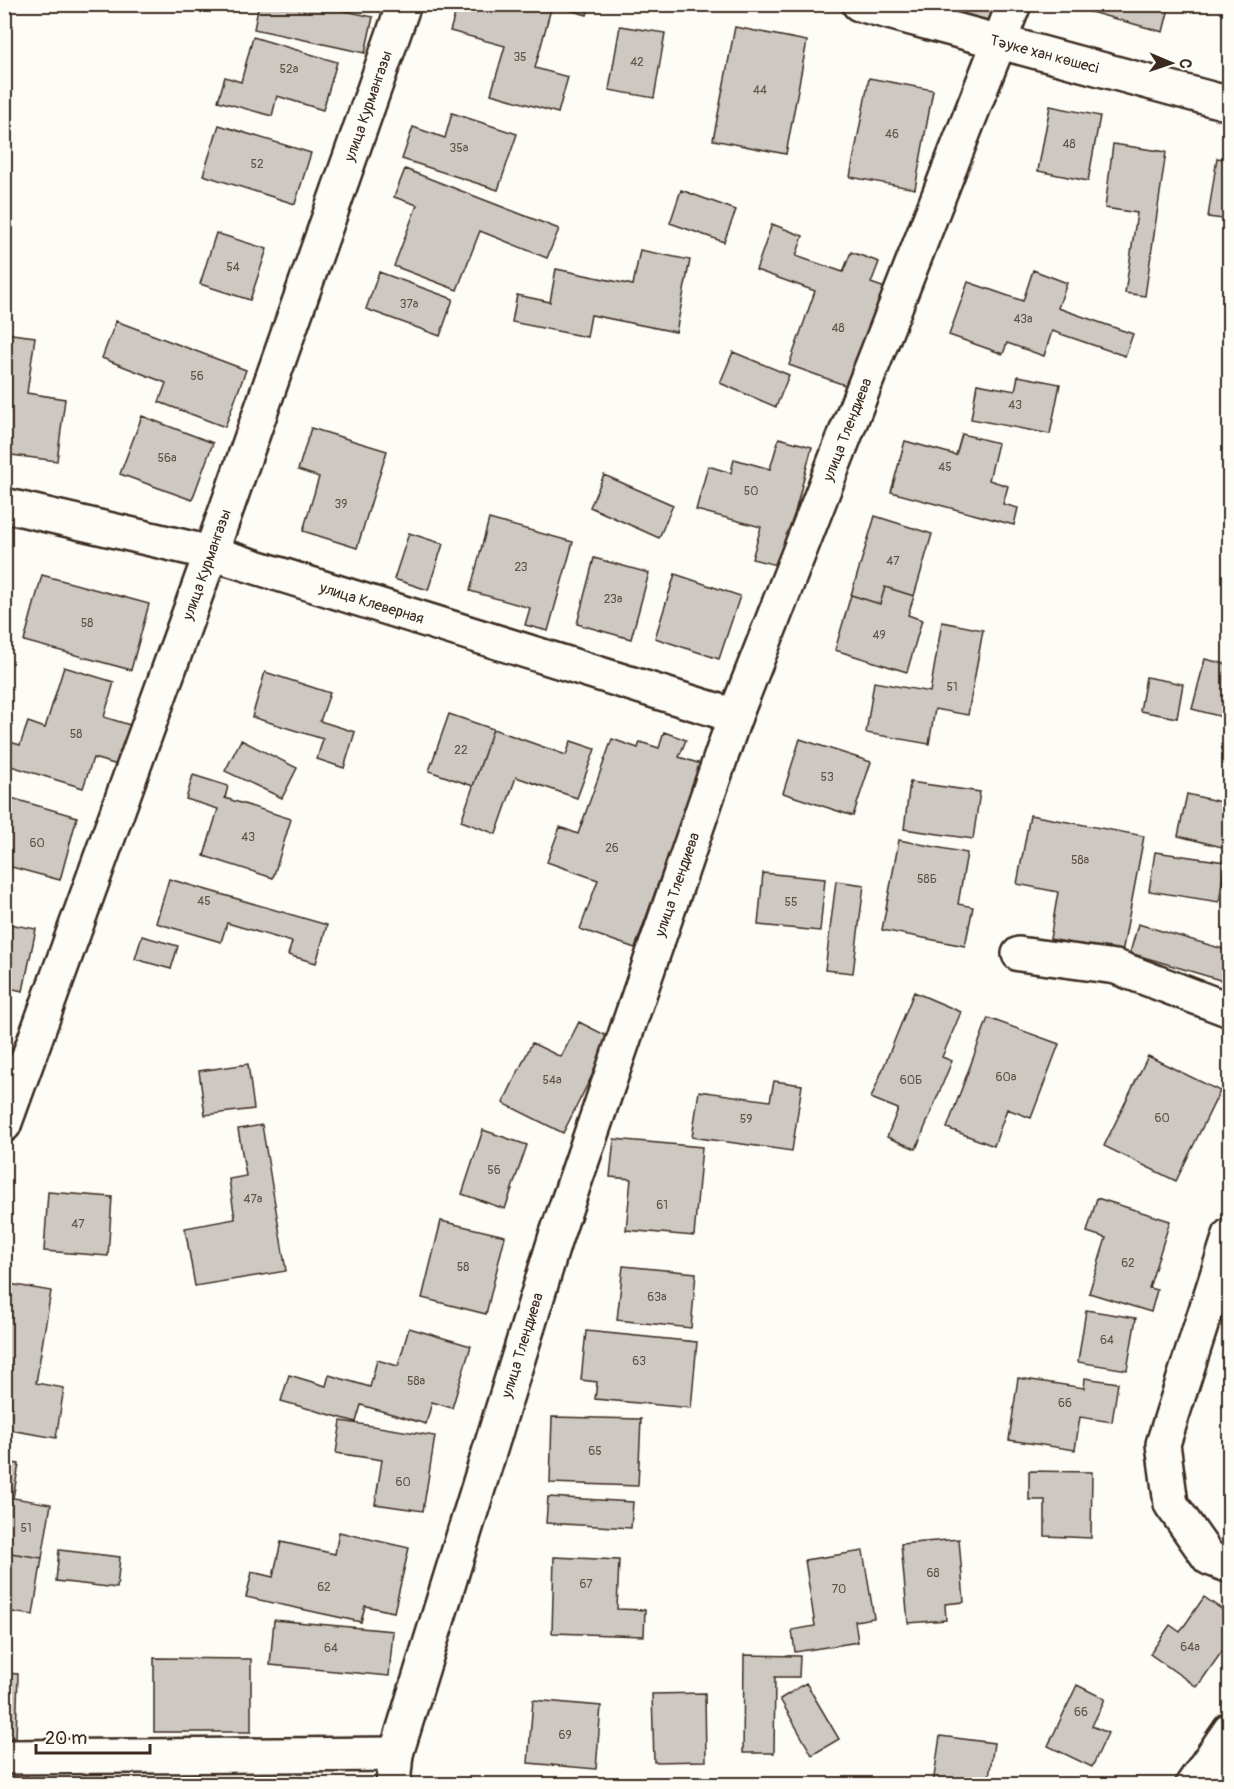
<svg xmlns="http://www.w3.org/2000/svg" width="1234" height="1789" font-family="Pangolin,sans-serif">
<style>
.building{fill:#cdc8c2;stroke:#3b2a1e;stroke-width:1.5}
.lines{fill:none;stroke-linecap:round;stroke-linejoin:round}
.street-casing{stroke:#3b2a1e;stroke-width:38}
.secondary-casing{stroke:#3b2a1e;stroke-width:38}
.street{stroke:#fdfcf7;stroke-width:33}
.secondary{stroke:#fdfcf7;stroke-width:33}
.labels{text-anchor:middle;stroke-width:4.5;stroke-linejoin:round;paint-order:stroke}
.number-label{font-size:12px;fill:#605247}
.street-label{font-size:15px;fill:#3b2a1e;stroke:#fdfcf7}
</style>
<rect width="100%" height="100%" fill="#fdfcf7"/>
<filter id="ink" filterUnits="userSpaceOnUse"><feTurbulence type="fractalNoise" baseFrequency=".0167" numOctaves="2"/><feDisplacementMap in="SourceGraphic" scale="12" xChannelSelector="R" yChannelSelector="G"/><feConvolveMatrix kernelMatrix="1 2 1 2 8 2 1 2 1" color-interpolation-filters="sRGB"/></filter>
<g filter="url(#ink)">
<path class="building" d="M259,4h68v3l46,10 -8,36 -111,-24z
M458,4h132l-3,11 -35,-10 -17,63 33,9 -10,36 -67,-19 14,-48 -55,-15z
M936,4h67l-7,21z
M1089,4h81l-7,28 -76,-21z
M620,26l45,7 -11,65 -45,-8z
M735,27l72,14 -21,113 -73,-14z
M253,37l84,25 -14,48 -46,-14 -5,20 -54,-15 7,-24 16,5z
M869,78l64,12 -18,99 -65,-12z
M1050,106l50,10 -12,65 -50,-10z
M452,113l65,21 -19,56 -96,-31 11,-32 32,11z
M219,125l92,28 -16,51 -92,-29z
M1113,144l53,8 -21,144 -20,-3 12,-80 -32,-5z
M1217,158l13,2v60l-22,-3z
M405,169l154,60 -12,29 -67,-27 -23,59 -63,-24 23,-61 -23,-8z
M681,190l55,20 -12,32 -54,-19z
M772,224l31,12 -7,20 47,16 8,-20 28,10 -8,21 17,6 -35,99 -64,-23 26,-74 -59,-21z
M216,233l51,16 -17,51 -50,-16z
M640,250l50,10 -14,72 -85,-17 -4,22 -75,-15 5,-27 33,7 6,-33 77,16z
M1033,270l34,13 -9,25 75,26 -8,22 -73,-25 -8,25 -37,-13 -4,11 -54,-19 19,-53 55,19z
M379,272l74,27 -13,37 -74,-27z
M116,321l130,49 -21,57 -66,-25 7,-19 -64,-25z
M4,333l31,4 -8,56 38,6 -8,62 -53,-7z
M733,352l56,23 -13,32 -56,-24z
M1018,376l42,8 -10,50 -79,-15 6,-35 38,7z
M142,416l71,27 -21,57 -72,-26z
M311,428l76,23 -30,97 -54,-17 16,-54 -21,-7z
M962,434l36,9 -9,37 19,6 -5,18 15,4 -4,17 -123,-33 14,-51 51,14z
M779,438l33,9 -31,119 -29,-7 9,-32 -65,-17 12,-44 23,7 3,-14 36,10z
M604,475l69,30 -14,33 -69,-31z
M875,516l57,18 -18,62 -29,-9 -5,17 -29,-9z
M489,519l84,23 -25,89 -23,-6 5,-17 -60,-17z
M409,533l34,11 -15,46 -34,-11z
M594,558l55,15 -18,66 -54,-15z
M675,574l65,22 -21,63 -64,-21z
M42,575l107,29 -18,66 -107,-29z
M885,587l29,9 -6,19 14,5 -15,52 -72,-22 16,-55 29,9z
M942,622l41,8 -15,85 -33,-6 -6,35 -63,-11 8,-51 56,10z
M1205,659l25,6v54l-38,-10z
M64,667l50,15 -10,35 26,8 -12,40 -25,-7 -10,30 -79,-24v-24l16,5 8,-23 17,6z
M265,672l65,21 -10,28 35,11 -11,36 -27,-9 6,-20 -71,-22z
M1146,677l37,7 -6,34 -37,-7z
M449,714l44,15 -20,57 -44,-15z
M493,729l73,26 5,-14 24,8 -18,49 -61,-21 -20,57 -35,-13z
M664,732l22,8 -7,17 22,7 -66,184 -55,-19 18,-49 -51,-18 13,-35 18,7 34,-95 26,9 2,-6 19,6z
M800,739l71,23 -18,54 -70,-23z
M241,740l56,28 -15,30 -57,-27z
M193,775l35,11 -3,12 66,21 -18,59 -69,-22 14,-47 -32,-10z
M910,782l70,10 -7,47 -69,-10z
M1187,794l43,10v45l-52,-13z
M11,798l66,19 -17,63 -56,-15v-44z
M1030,815l114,21 -22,117 -72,-14 8,-47 -41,-8z
M899,840l68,13 -9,51 15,3 -8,39 -83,-16z
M1155,852l70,10 -6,40 -70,-11z
M763,873l62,6 -5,52 -62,-6z
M169,879l158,46 -11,38 -28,-8 4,-13 -65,-19 -6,19 -65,-19z
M836,881l28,4 -11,88 -28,-3z
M4,923l32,6 -13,62 -19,-4z
M1138,924l92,27v32l-100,-30z
M142,936l36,10 -7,23 -36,-10z
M914,992l47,20 -19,45 10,4 -36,88 -29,-12 11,-28 -27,-11z
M988,1018l71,26 -28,74 -24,-9 -13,37 -47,-18z
M579,1022l32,16 -48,95 -60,-30 29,-60 29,14z
M1148,1056l72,35 -44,90 -72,-35z
M248,1064l6,45 -49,6 -6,-44z
M774,1081l28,4 -10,66 -100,-14 7,-46 71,10z
M262,1125l24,146 -91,15 -10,-58 50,-9 -6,-40 17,-3 -8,-47z
M483,1130l44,15 -22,64 -43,-15z
M614,1139l88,8 -8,89 -68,-6 5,-51 -21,-2z
M48,1192l64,5 -4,59 -64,-5z
M1097,1198l73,23 -21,67 8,2 -6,22 -62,-19 17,-55 -19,-6z
M441,1221l64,15 -19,78 -64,-16z
M623,1266l73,7 -5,55 -74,-8z
M4,1283l47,8 -15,92 28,5 -8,50 -52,-9z
M1086,1310l50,8 -9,52 -49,-8z
M409,1328l62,18 -19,62 -20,-6 -6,22 -65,-19 -5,17 -75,-21 8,-26 37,11 3,-11 41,12 7,-27 21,6z
M586,1331l111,11 -6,66 -96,-9 2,-17 -16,-2z
M1018,1378l66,10 1,-10 33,5 -6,39 -32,-5 -5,33 -66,-10z
M552,1417l89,2 -3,67 -88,-3z
M341,1421l94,15 -12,75 -48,-7 7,-44 -46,-7z
M4,1462l15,2 -6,34 38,6 -9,54 -38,-6z
M1029,1471l63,1 -1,66 -46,-2v-36h-16z
M548,1497l85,5 -2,26 -85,-5z
M339,1532l70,16 -15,64 -29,-6 -4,16 -115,-25 6,-25 21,5 8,-35 54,12z
M959,1539l5,63 -19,2 1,16 -38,3 -7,-79z
M59,1550l61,7 -3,31 -61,-7z
M863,1551l11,67 -19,3 3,21 -63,10 -3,-22 23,-4 -10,-66z
M4,1552l38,6 -9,57 -29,-4z
M554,1557l65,3 -2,49 28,1 -1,26 -92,-3z
M1204,1597l26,18v25l-33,47 -47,-33 20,-29 10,7z
M274,1620l119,11 -4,45 -119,-11z
M744,1655l56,1 -1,21h-24l-1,76h-31z
M154,1658l97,1v73h-97z
M4,1673l14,1 -2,63h-12z
M806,1683l33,56 -27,16 -32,-56z
M1077,1685l28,14 -13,27 16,7 -16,34 -44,-21z
M705,1693l1,68 -52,1 -2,-68z
M533,1700l68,6 -5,63 -68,-6z
M940,1736l54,7 -6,41h-55z
M4,1768l23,1v15h-23z"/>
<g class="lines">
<defs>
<g id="street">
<path id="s1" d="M4,505l207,48 524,163"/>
<path d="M1019,954l97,13 114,43"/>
<path id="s2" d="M4,1125l207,-572 193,-549"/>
<path d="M1230,1235l-67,209 8,60 38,54 21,8"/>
<path d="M4,1757l392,-3"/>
<path id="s3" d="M393,1784l3,-30 159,-515 180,-523 279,-712"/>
</g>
<g id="secondary">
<path id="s4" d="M859,4l371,100"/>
<path d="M1193,1784l37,-54"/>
</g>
</defs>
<use href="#street" class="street-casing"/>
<use href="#secondary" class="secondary-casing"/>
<use href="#street" class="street"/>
<use href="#secondary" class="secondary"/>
</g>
</g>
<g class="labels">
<g class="number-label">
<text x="520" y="61">35</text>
<text x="637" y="66">42</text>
<text x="289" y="73">52а</text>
<text x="760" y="94">44</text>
<text x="892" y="138">46</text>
<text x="1069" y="148">48</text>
<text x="459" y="152">35а</text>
<text x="257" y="168">52</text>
<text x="233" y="271">54</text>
<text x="409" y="308">37а</text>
<text x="1023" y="323">43а</text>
<text x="838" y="332">48</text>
<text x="197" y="380">56</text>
<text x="1015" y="409">43</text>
<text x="167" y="462">56а</text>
<text x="945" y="471">45</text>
<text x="751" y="495">50</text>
<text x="341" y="508">39</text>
<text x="893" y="565">47</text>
<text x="521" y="571">23</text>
<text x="613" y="603">23а</text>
<text x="87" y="627">58</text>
<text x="879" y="639">49</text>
<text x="952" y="691">51</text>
<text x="76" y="738">58</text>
<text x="461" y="754">22</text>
<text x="827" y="781">53</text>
<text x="248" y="841">43</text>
<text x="37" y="847">60</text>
<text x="612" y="852">26</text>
<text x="1080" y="864">58а</text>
<text x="927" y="883">58Б</text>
<text x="204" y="905">45</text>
<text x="791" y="906">55</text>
<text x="1006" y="1081">60а</text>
<text x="552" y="1084">54а</text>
<text x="911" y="1084">60Б</text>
<text x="1162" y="1122">60</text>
<text x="746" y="1123">59</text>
<text x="494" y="1174">56</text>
<text x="253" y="1203">47а</text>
<text x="662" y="1209">61</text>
<text x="78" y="1228">47</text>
<text x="1128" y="1267">62</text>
<text x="463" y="1271">58</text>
<text x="657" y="1301">63а</text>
<text x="1107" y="1344">64</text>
<text x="639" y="1365">63</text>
<text x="416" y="1385">58а</text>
<text x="1065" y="1407">66</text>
<text x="595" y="1455">65</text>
<text x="403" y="1486">60</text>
<text x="26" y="1532">51</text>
<text x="933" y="1577">68</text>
<text x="586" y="1588">67</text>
<text x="324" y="1591">62</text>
<text x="839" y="1593">70</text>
<text x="1190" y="1651">64а</text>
<text x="331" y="1652">64</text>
<text x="1081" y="1716">66</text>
<text x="565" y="1739">69</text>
</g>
<g class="street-label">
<text dy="5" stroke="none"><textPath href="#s4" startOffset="192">Тәуке хан көшесі</textPath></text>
<text dy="5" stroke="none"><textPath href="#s2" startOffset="1082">улица Курмангазы</textPath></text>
<text dy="5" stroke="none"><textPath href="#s3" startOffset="1430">улица Тлендиева</textPath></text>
<text dy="5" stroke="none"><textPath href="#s2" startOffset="596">улица Курмангазы</textPath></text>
<text dy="5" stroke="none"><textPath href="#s1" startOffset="381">улица Клеверная</textPath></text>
<text dy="5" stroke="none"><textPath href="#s3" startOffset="944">улица Тлендиева</textPath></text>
<text dy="5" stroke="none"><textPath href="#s3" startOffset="458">улица Тлендиева</textPath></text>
</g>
</g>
<rect width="1234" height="1789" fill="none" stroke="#fdfcf7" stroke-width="24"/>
<rect x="12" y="12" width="1210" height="1765" fill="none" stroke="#3b2a1e" stroke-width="2" filter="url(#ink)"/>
<g transform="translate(1171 63) rotate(92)" stroke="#fdfcf7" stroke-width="4.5" paint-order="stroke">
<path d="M0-4.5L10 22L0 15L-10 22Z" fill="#3b2a1e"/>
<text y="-9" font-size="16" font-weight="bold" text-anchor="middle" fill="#3b2a1e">С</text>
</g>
<path d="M36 1744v9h114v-9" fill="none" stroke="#3b2a1e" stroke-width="3"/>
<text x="45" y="1744" font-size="18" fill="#3b2a1e" stroke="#fdfcf7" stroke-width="4.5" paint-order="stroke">20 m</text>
</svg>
